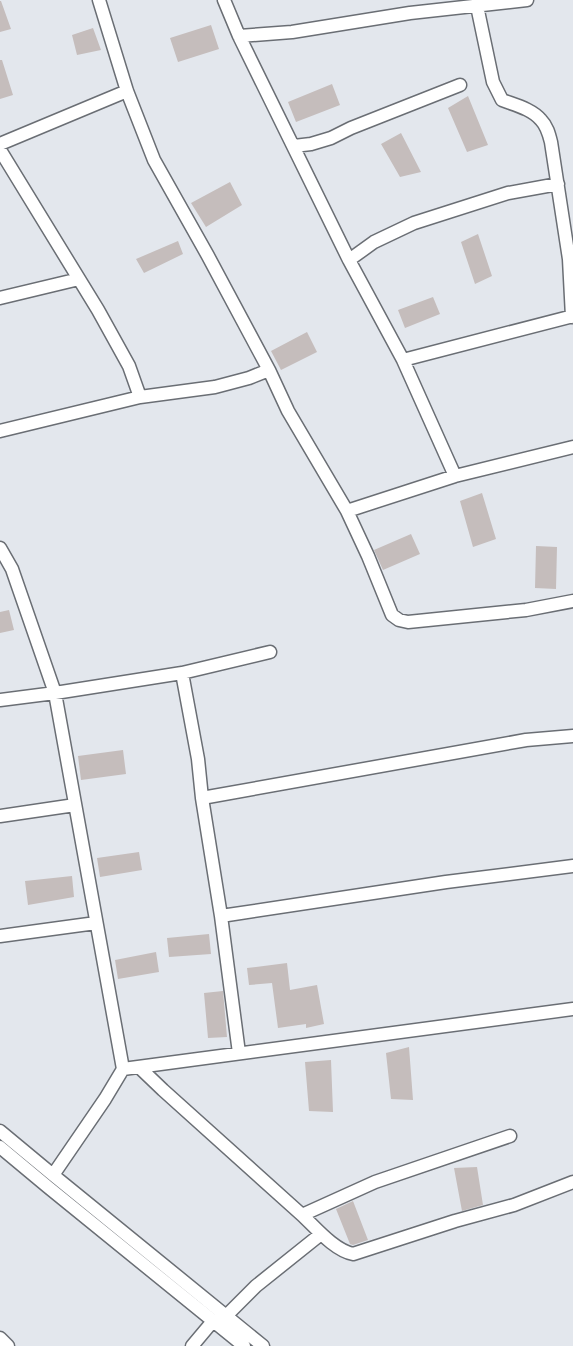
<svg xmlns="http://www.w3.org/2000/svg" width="573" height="1346" font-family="Mulish,sans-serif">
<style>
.building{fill:#c5bdbc}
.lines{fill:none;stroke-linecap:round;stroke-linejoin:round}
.minor-casing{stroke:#6a6e74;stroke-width:15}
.minor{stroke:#fff;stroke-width:12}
</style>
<rect width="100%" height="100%" fill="#e3e7ed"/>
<path class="building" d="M0,1h1l10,28 -11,3z
M211,25l8,24 -41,13 -8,-24z
M93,28l8,22 -24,5 -5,-20z
M0,60h2l11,35 -13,4z
M332,84l8,21 -44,17 -8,-20z
M468,96l20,49 -21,7 -19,-44z
M401,133l20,39 -21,5 -19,-33z
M230,182l12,23 -36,22 -15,-24z
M478,234l14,42 -17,8 -14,-42z
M178,241l5,13 -39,19 -8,-14z
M433,297l7,17 -35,14 -7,-18z
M307,332l10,20 -36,18 -10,-19z
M482,493l14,46 -23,8 -13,-46z
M411,534l9,20 -37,16 -9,-20z
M536,546l21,1 -1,42 -21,-1z
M9,610l5,20 -14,3v-21z
M123,750l3,24 -45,6 -3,-24z
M139,852l3,18 -42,7 -3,-19z
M72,876l2,21 -46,8 -3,-24z
M209,934l2,20 -42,3 -2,-19z
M156,952l3,20 -41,7 -3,-19z
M287,963l3,27 27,-5 7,39 -18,4v-4l-28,4 -6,-45 -23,2 -2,-17z
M223,991l4,46 -19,1 -4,-45z
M409,1047l4,53 -22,-1 -5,-46z
M331,1060l2,52 -24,-1 -4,-49z
M477,1167l6,38 -21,6 -8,-43z
M353,1201l15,39 -15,5 -3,-1 -14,-35z"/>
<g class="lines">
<defs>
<path id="minor" d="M99,0l28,91 27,69 54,96 61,114 19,41 59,100 21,45 24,59 7,5 9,2 118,-12 47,-9
M224,0l15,36 110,224 54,100 52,116
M477,6l16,76 9,18c13,5 30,9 39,20 6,6 8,14 10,22l18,117 3,58
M239,36l53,-4 118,-19 117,-13
M0,144l127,-53
M294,146l17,-2 20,-6 20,-10 109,-43
M0,150l98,160 31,56 11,31
M349,260l25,-18 40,-19 94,-30 50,-9
M0,298l79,-19
M403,360l170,-44
M0,431l140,-34 75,-10 34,-9 20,-8
M347,511l108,-35 118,-29
M0,548l12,21 43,124 68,376
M182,673l16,86 4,39 19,118 18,137
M0,700l55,-7 127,-20 88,-21
M202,798l324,-58 47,-4
M0,816l75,-11
M221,916l225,-34 127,-16
M0,936l96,-13
M139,1067l24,23 139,125c14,13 32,35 51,39l102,-33 59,-16 59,-23
M0,1131l53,44 210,171
M0,1147l48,40 196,159
M53,1175l52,-76 18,-30 450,-60
M302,1215l73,-33 135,-46
M226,1316l30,-30 65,-52
M0,1338l8,8
M192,1346l21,-25"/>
</defs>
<use href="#minor" class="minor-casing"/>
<use href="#minor" class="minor"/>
</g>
</svg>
